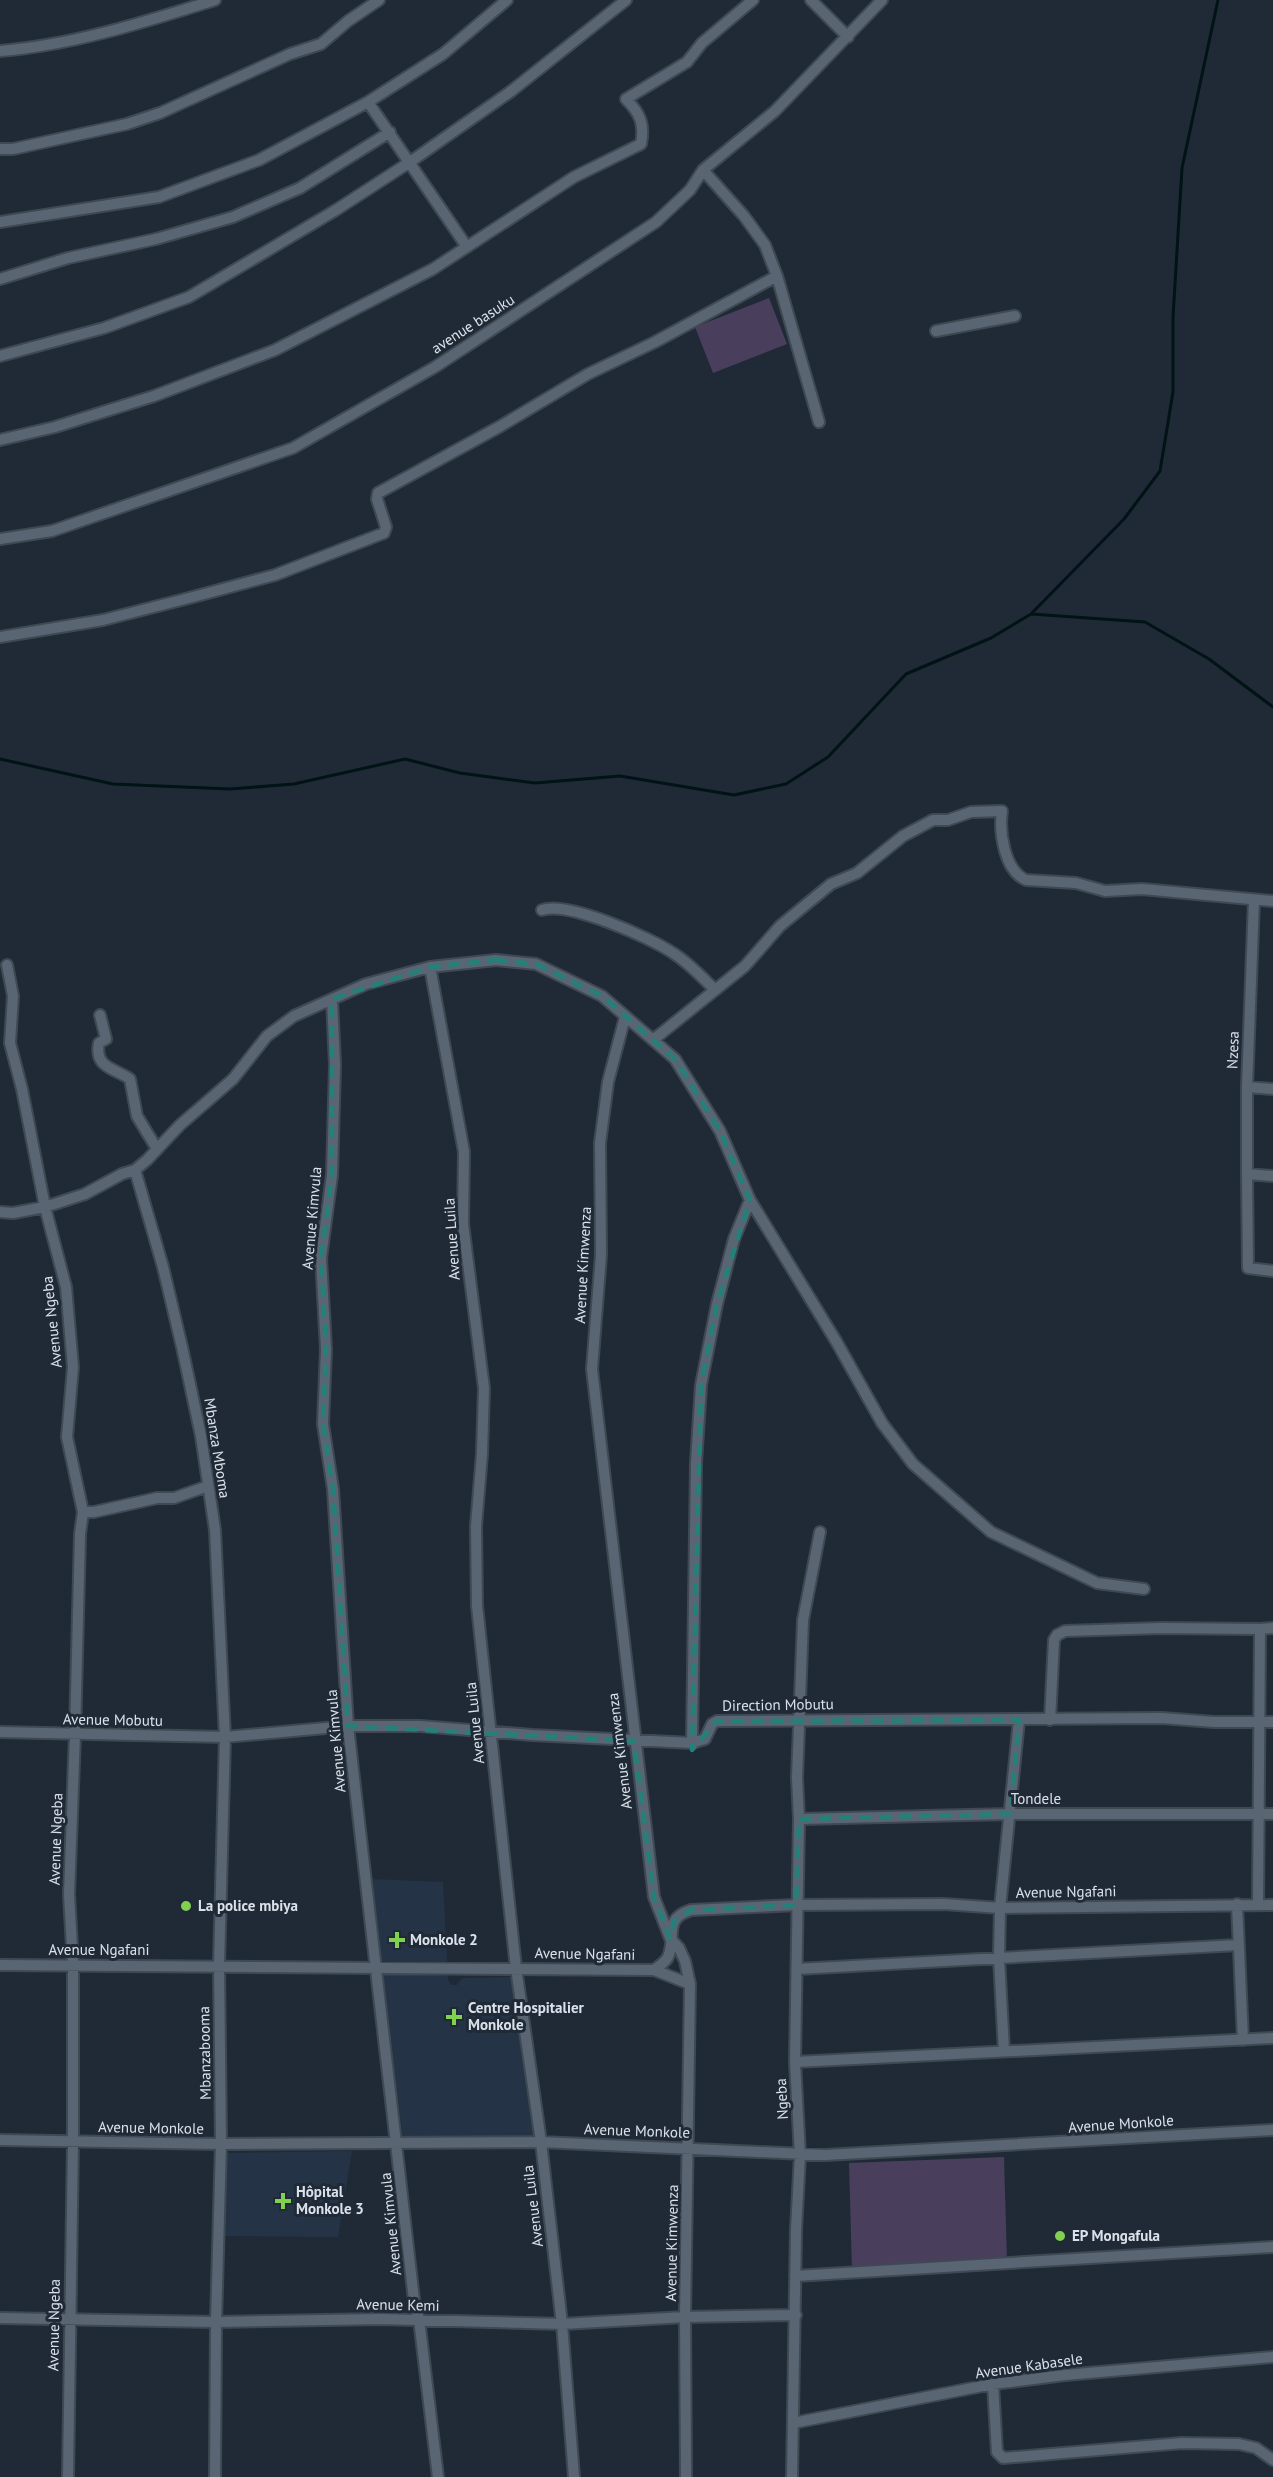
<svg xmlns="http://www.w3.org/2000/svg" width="1273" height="2477" font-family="'PT Sans',sans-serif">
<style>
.built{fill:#243345}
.green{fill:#493f5c}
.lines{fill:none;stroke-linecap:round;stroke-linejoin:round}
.stream{stroke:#001315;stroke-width:3}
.street-casing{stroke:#3f4953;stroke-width:14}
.street{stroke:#596573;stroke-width:10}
.marked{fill:none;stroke:#23817a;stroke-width:4.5;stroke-dasharray:12 8;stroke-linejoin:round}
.poi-dot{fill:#82d050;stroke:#202a37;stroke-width:2}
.labels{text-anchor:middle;stroke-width:6;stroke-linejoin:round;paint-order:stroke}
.street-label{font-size:15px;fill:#dae1ea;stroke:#202a37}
.poi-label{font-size:15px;font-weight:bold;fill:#dae1ea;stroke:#202a37;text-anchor:start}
</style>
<rect width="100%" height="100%" fill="#202a37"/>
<path class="built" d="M371,1879l72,3 5,98 3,5h6l5,-7 53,-1 20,163 -132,-1z
M352,2151l-14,86 -117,-1 2,-83z"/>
<path class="green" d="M769,298l18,46 -74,29 -18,-46z
M1004,2157l3,105 -155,8 -3,-107z"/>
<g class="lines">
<path class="stream" d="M1031,614l93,-95 36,-48 13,-79v-75l9,-149 36,-168
M0,759l113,25 117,5 64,-5 111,-25 55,14 75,10 85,-7 114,19 52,-11 42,-27 78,-83 85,-36 40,-24 114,8 64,37 64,48"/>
<defs>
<path id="street" d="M811,0l37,37
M0,51c73,-6 145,-29 215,-51
M368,102l99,145
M0,149h13l114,-25 33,-11 130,-59 31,-10 27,-23 31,-21
M703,170l41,46 21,29 12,31 42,146
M0,222l159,-25 100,-37 109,-58 75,-48 64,-54
M0,279l68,-21 88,-19 77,-22 67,-29 90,-56
M936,331l79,-15
M0,356l104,-28 85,-31 147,-87 74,-48 100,-70 116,-92
M0,440l55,-13 99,-31 121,-46 158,-81 141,-92 67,-33c4,-20 -1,-31 -15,-45l61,-37 15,-19 51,-43
M0,539l52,-8 241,-83 142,-81 221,-145 34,-32 13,-20 72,-59 107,-111
M0,637l103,-17 86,-22 86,-23 109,-42 2,-6 -9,-28 1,-6 121,-66 89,-53 67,-32 122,-66
M1254,900l-7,187v87l26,2
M542,910c26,-9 107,27 131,43 16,10 29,24 42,37
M7,965l6,31 -3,47 12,46 23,118 21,80 7,80 -6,70 16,75 -3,22 -5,200 -6,160 4,71v177l-5,335
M430,967l34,185 -1,72 21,164 -2,66 -6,72 1,80 39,362 25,174 21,182 12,153
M332,999l3,66 -3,110 -11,83 5,91 -3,75 10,65 15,237 66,574 5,19 19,158
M100,1015l6,24 -7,4c-5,25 15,25 31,36l7,37 20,33
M625,1017l-17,65 -8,61 1,112 -9,114 62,528 16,41 9,10 6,13 5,23 -5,333 1,160
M653,1040l92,-74 35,-40 51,-42 26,-11 46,-37 30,-16h15l23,-8 31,-1c-3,21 2,59 24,69l50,3 29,8 37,-2 131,12
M1247,1087l26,2
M135,1170l28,97 19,80 19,89 14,94 10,207 -6,228 2,179 -5,178 -1,155
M1247,1174l1,94 25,3
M0,1212l13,1 32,-6 40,-13 37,-20 13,-4 12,-10 33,-35 53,-46 34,-43 27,-20 72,-32 64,-17 66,-7 40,4 66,32 73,63 45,72 30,69 86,141 46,82 31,41 78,68 106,51 47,6
M83,1512h11l63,-14h17l34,-12
M1260,1629l13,-1
M1050,1720l4,-80 3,-5 8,-4 96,-3 99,1 -2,276
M0,1732l225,5 123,-11h72l112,9 160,8 13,-4 7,-15 5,-3 445,-3 52,4h59
M692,1743l4,-280 5,-78 16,-81 17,-65 16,-39
M799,1819l211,-5h263
M1237,1904l6,136
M0,1965l654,5c5,-4 11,-7 14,-13 9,-20 -6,-38 23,-47l105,-5 148,-1 56,4 273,-3
M797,1969l441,-24
M654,1970l36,14
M1004,2051l-5,-93 1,-50 19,-188
M795,2062l478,-24
M0,2140l221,4 320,-2 284,13 448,-25
M795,2276l478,-29
M0,2318l216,4 164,-3 182,5 123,-7 111,-2
M993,2384l4,68 6,6 179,-15 57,1 17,4 17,12
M793,2423l200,-39 72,-9 208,-18
M792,2477l4,-247 4,-75 -5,-93 4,-243 -2,-41 6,-158 17,-88"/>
</defs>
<use href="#street" class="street-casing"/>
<use href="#street" class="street"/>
</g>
<path class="marked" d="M496,960l40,4 66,32 73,63 45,72 30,69 -33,104 -16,81 -9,365 25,-29 302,-1 -9,94 -211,5 -3,86 -105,5 -17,11 -4,17 -16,-41 -20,-156 -286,-15 -15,-237 -10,-65 3,-75 -5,-91 11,-83v-176l98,-32z"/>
<g class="poi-dot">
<circle cx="186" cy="1906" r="6"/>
<path d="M394 1931h6v6h6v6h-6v6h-6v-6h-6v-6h6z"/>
<path d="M451 2008h6v6h6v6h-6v6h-6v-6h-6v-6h6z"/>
<path d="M280 2192h6v6h6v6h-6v6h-6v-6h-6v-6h6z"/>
<circle cx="1060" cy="2236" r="6"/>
</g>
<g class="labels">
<g class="street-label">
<text transform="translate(473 324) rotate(-33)" y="5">avenue basuku</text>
<text transform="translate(1233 1050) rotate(-88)" y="5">Nzesa</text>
<text transform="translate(312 1218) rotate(-85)" y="5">Avenue Kimvula</text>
<text transform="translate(452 1239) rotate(-94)" y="5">Avenue Luila</text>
<text transform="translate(583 1265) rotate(-87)" y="5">Avenue Kimwenza</text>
<text transform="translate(52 1322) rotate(-96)" y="5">Avenue Ngeba</text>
<text transform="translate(217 1448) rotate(81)" y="5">Mbanza Mboma</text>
<text transform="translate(778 1705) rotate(-1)" y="5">Direction Mobutu</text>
<text transform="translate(113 1720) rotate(1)" y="5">Avenue Mobutu</text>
<text transform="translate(475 1723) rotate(-96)" y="5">Avenue Luila</text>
<text transform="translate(336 1741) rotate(-95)" y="5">Avenue Kimvula</text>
<text transform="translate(620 1751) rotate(-97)" y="5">Avenue Kimwenza</text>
<text x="1036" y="1804">Tondele</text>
<text transform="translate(56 1839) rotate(-88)" y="5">Avenue Ngeba</text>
<text transform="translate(1066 1892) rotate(-1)" y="5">Avenue Ngafani</text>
<text x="99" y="1955">Avenue Ngafani</text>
<text transform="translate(585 1954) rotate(1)" y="5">Avenue Ngafani</text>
<text transform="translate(205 2053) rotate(-91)" y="5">Mbanzabooma</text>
<text transform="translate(782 2099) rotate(-93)" y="5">Ngeba</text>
<text transform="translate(1121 2124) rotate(-4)" y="5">Avenue Monkole</text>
<text transform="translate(151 2128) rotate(1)" y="5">Avenue Monkole</text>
<text transform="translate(637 2131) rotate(2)" y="5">Avenue Monkole</text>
<text transform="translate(533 2206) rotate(-97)" y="5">Avenue Luila</text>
<text transform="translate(391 2224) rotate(-96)" y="5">Avenue Kimvula</text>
<text transform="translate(672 2243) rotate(-89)" y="5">Avenue Kimwenza</text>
<text transform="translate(398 2305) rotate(1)" y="5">Avenue Kemi</text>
<text transform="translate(54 2325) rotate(-89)" y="5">Avenue Ngeba</text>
<text transform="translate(1029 2366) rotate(-8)" y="5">Avenue Kabasele</text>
</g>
<g class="poi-label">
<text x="198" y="1911">La police mbiya</text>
<text x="410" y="1945">Monkole 2</text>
<text x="468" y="2013">Centre Hospitalier<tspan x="468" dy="17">Monkole</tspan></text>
<text x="296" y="2197">Hôpital<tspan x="296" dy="17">Monkole 3</tspan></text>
<text x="1072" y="2241">EP Mongafula</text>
</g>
</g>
</svg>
